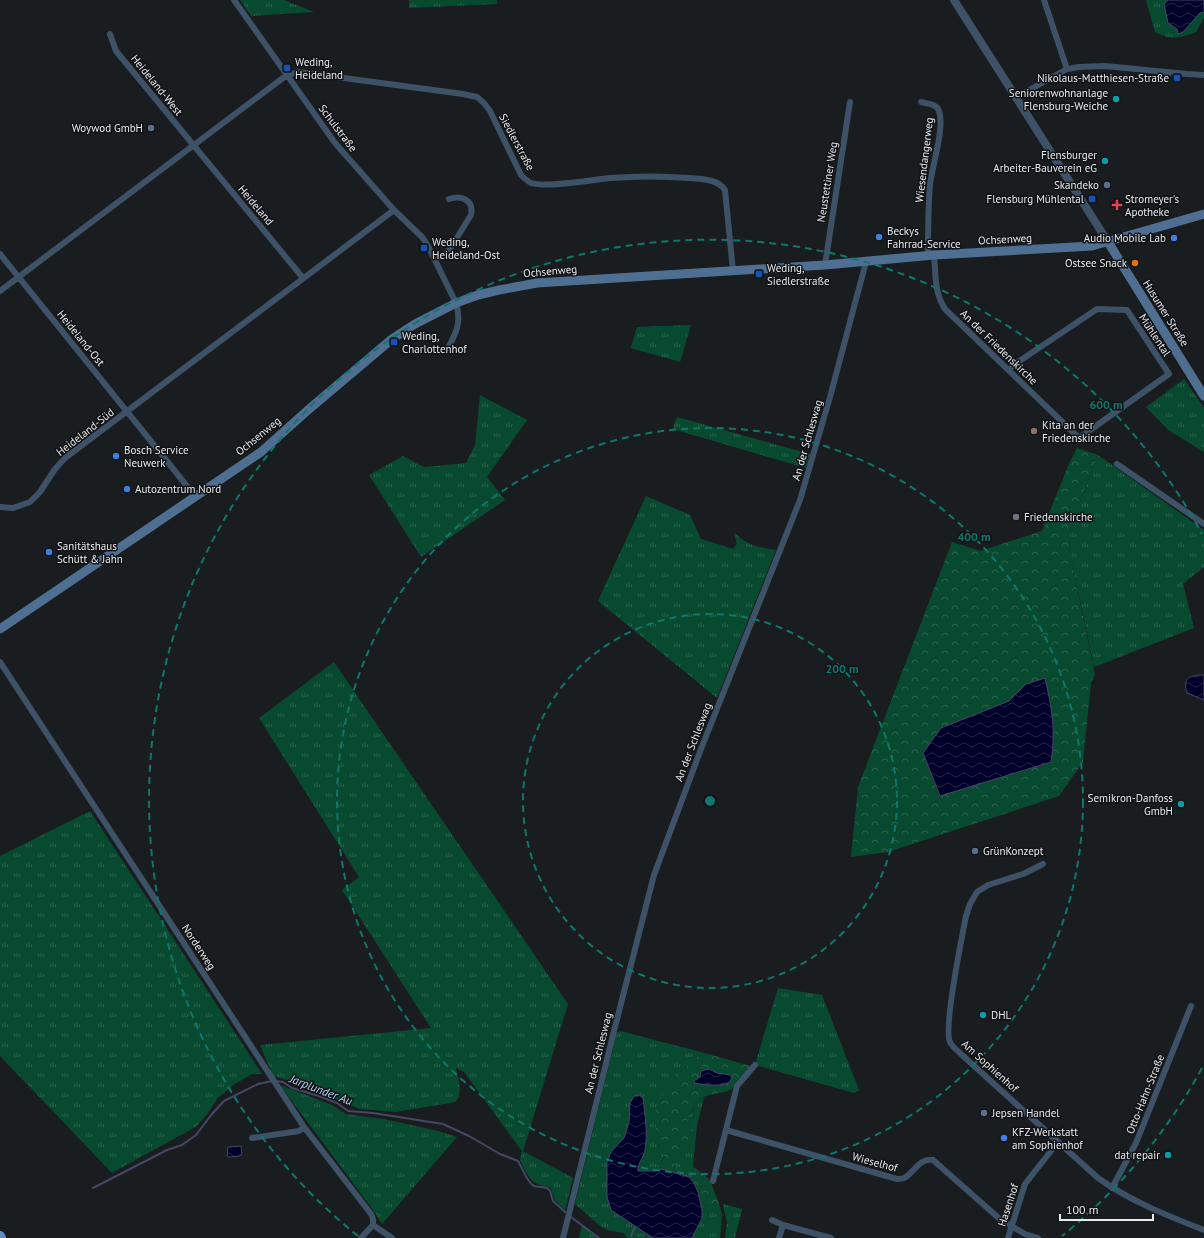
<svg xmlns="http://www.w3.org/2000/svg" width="1204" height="1238" font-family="'PT Sans',sans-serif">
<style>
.grass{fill:url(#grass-tufts)}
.forest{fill:url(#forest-crowns);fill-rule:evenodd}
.water{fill:url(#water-waves);stroke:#464665}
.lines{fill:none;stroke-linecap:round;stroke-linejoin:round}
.stream{stroke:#464665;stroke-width:2}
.minor{stroke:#3d5167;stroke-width:6}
.tertiary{stroke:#3d5167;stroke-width:8}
.secondary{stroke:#4e6f91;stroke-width:9}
.trunk{stroke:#6090c1;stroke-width:10}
.ring{fill:none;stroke:#0f766e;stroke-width:2;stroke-dasharray:7 5}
.transit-dot{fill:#1a4fb4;stroke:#111316;stroke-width:1.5}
.culture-dot{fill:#0f9aa8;stroke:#111316;stroke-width:1.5}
.service-dot{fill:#5c6f8a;stroke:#111316;stroke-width:1.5}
.health-dot{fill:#e0444e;stroke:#111316;stroke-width:1.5}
.shop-dot{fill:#3f7fe0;stroke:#111316;stroke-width:1.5}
.food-dot{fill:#e8710a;stroke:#111316;stroke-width:1.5}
.education-dot{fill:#8d6e63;stroke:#111316;stroke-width:1.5}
.worship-dot{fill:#6b7280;stroke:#111316;stroke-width:1.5}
.labels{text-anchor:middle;stroke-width:3;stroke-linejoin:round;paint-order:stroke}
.poi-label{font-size:11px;fill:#e9eaec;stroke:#111316;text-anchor:start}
.street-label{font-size:11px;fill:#e9eaec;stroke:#111316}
.water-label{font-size:12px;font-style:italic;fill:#bfd8f7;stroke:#111316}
.centre{fill:#0f766e;stroke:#111316;stroke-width:2}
.ring-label{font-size:12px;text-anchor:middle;font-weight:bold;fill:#0f766e;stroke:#111316;stroke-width:3;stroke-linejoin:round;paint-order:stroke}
</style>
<defs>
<pattern id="grass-tufts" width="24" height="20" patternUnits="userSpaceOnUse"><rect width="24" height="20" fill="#084a30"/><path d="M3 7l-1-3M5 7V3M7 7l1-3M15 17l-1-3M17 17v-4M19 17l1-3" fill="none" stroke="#2c644e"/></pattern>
<pattern id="forest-crowns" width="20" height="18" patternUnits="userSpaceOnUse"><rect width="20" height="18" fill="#084a30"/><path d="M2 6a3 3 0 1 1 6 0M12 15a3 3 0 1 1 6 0" fill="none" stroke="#2c644e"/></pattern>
<pattern id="water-waves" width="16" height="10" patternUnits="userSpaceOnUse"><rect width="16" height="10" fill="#00002b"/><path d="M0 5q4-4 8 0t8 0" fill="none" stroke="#25254a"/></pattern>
</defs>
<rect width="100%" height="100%" fill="#1a1d1f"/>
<path class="grass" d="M240,0h44l30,12 -63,4z
M409,0h88v4l-88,4z
M1146,0h58v18l-8,14c-17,6 -24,9 -41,0z
M691,325l-11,37 -49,-14 6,-21z
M1184,379l20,29v44l-36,-22 -22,-23z
M480,395l47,25 -40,57 18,23 -84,57 -52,-82 34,-19 21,11 42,-4 9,-18z
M677,417l133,37 -4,14 -130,-38 -3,-2z
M1098,455l106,75v37l-21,17 11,44 -100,39 -25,-119 2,-23z
M646,496l44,19 11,24 32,10 4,-5 -3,-12c12,14 25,15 42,18l-59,148 -119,-97z
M334,662l234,342 -45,147 50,27 -8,32 -10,-10 -5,-13c-20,-2 -22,-11 -30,-27l2,-9 -58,-79 -8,-4c2,11 8,26 -1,34l-59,10 -36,-3 -67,-27 -20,-6 -13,-31 171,-17 -89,-138 17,-13 -100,-159z
M90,811l172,263h-10l-19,11 -16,14 -9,14 -11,13 -85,47 -112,-117v-200z
M778,988l44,7 37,95 -5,3 -99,-28z
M620,1031l77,20v7l-4,6 -7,3 -9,6 -19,32v40l6,8v4l-9,12 1,2h-18l-1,-3 8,-17 -15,-48 -1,19 -5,16 -13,14 24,75 18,11h-26l-3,-5 -17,-3 -7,-4 -25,-22 40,-164 2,-7z
M280,1085l52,20 14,9 38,5 54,12 19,6 -75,87 -9,-14z
M704,1097l-7,29 -1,9 -8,-13 -1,-5 8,-9 -1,-2 3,-5z
M695,1145l-2,22 2,1 -4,12 -2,-3 -16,-5c5,-14 7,-24 22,-27z
M719,1204l3,11 -2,23h-28c5,-10 13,-21 9,-32z
M723,1204l19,5 -7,29h-10l2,-15z
M582,1225l15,13h-18z"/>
<path class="forest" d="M1077,448l21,7 -27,70 -2,23 26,127 -4,8 -8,79 -24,34 -171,56 -37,5 7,-70 94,-245 28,9 62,-20 26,-65zM1026,684l24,78 -111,34 -16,-43 18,-25 68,-27z
M697,1051l54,15c-5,7 -11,16 -18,22 -10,8 -29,2 -39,18l1,1 -8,10 1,5 8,13 -1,10c-15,3 -17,13 -22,27l-11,-3 -6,2 -1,-2c2,-5 8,-7 9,-12 1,-5 -5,-9 -6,-14 -2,-12 -4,-26 -1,-37 2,-6 15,-28 20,-33 4,-4 11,-7 16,-9l4,-6z
M695,1168l15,12 9,24 -18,2 -3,-14 -7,-12z"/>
<path class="water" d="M1168,0h36v12l-4,1 -17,19 -5,2 -1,-5 -9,-6 -4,-19z
M1201,675h3v25l-17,-7c-4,-14 1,-17 14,-18z
M1045,678c7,31 11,52 6,84l-111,34 -17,-43 18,-25 68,-27 17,-17z
M709,1069l8,4 14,2 1,2 -2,5c-10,5 -24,3 -35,1l-1,-2 6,-4 1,-6z
M639,1095l4,3c2,17 5,35 2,52 -1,7 -8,14 -7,21h18l6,-2 27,8 5,6 4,9 4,18v8l-10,20h-39l-42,-28 -4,-13v-35l4,-10 13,-14 5,-16 1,-19 4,-7z
M241,1146l1,8 -2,2 -11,1 -2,-1 1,-9z"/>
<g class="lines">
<path class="stream" d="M276,1081l7,1 9,6 27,8 18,7 11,8 25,2 70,11 26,12 31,18 18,7c4,6 9,22 16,25 4,1 9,1 13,2l3,3 3,10 12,11
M93,1188l74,-38 15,-5 14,-10 16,-21 12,-13 34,-17 14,-3
M571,1217l28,21
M631,1236l4,-9"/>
<path class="minor" d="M234,0l101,143 59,67 28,27 6,9 28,57c6,20 0,30 -9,47
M1044,0l23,69
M110,34l6,17 187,227
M1015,98l52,-29 12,-2 26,-1 82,8 17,1
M921,102c7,2 16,2 18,9 6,17 -7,55 -9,74 -2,23 -2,47 -2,71
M0,254l195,242
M934,255c2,20 0,37 11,54l134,129 90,-64 -42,-64 -30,-1 -82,55 -6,6
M435,260l10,-6 5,-5 21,-34c3,-15 -9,-20 -22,-16
M825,265l25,-163
M0,291l287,-216 12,-3 164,22 14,3 7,6 6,8 31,64c3,3 6,6 10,8 16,5 60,-3 79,-5 26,-2 53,-2 79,0 12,1 29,1 36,12l8,81
M1117,464l87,60
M0,507l13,1 17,-6 10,-10 15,-23 10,-11 329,-248
M0,662l304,465 67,87 2,5v6l-12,13
M1043,864l-20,10 -35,11 -11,7 -7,12 -4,12c-4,21 -23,112 -16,126 2,5 8,9 12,13l136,123c32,23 70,38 106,52
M726,1130l171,49c15,2 19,-22 36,-19l68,60 24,14 13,4
M252,1138l47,-7 5,-4
M713,1181l24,-95 18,-21
M1112,1188l24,-45 55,-137
M772,1220l11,5 48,13
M373,1225l19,13
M563,1238l52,-211 39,-152 47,-126 99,-249 30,-103 36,-135
M779,1238l4,-13
M1008,1238l17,-54 33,-42"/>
<path class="tertiary" d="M954,0l154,242"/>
<path class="secondary" d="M1108,242l96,154
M0,629l261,-177 47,-42 84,-71 23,-15 41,-21 22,-8 21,-5 38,-7 288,-18 109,-10 158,-9 112,-32"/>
<path class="trunk" d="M0,1236l1,2"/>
</g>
<g class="ring">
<circle cx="710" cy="801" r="187"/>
<circle cx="710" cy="801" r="373"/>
<path d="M1202 1068A560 560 0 0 1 1062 1236M358 1236A560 560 0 1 1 1202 534"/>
</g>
<g class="transit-dot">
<rect x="283" y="64" width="8" height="8" rx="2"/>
<rect x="1173" y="74" width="8" height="8" rx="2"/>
<rect x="1088" y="195" width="8" height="8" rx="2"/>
<rect x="420" y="244" width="8" height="8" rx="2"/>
<rect x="755" y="270" width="8" height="8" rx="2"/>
<rect x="390" y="338" width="8" height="8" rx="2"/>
</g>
<g class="culture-dot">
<circle cx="1116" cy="99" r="4"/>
<circle cx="1105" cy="161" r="4"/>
<circle cx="1181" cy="804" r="4"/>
<circle cx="983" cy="1015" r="4"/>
<circle cx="1168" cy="1155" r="4"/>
</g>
<g class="service-dot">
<circle cx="151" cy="128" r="4"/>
<circle cx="1107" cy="185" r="4"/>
<circle cx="975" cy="851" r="4"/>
<circle cx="984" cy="1113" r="4"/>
</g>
<path class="health-dot" d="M1115 199h4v4h4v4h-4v4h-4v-4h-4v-4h4z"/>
<g class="shop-dot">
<circle cx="879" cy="237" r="4"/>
<circle cx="1174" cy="238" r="4"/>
<circle cx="116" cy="456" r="4"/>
<circle cx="127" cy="489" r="4"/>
<circle cx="49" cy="552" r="4"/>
<circle cx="1004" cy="1138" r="4"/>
</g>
<circle class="food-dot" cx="1135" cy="263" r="4"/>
<circle class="education-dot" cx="1034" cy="431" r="4"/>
<circle class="worship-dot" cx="1016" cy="517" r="4"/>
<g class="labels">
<g class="poi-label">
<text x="295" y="66">Weding,<tspan x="295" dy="13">Heideland</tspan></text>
<text x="1169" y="82" text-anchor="end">Nikolaus-Matthiesen-Straße</text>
<text x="1108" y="97" text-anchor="end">Seniorenwohnanlage<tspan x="1108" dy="13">Flensburg-Weiche</tspan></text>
<text x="143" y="132" text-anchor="end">Woywod GmbH</text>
<text x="1097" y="159" text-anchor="end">Flensburger<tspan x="1097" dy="13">Arbeiter-Bauverein eG</tspan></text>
<text x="1099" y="189" text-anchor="end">Skandeko</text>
<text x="1084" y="203" text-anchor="end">Flensburg Mühlental</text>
<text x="1125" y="203">Stromeyer's<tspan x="1125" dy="13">Apotheke</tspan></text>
<text x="887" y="235">Beckys<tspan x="887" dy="13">Fahrrad-Service</tspan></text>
<text x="1166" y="242" text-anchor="end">Audio Mobile Lab</text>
<text x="432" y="246">Weding,<tspan x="432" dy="13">Heideland-Ost</tspan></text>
<text x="1127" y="267" text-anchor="end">Ostsee Snack</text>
<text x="767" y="272">Weding,<tspan x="767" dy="13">Siedlerstraße</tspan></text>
<text x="402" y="340">Weding,<tspan x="402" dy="13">Charlottenhof</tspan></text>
<text x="1042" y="429">Kita an der<tspan x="1042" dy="13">Friedenskirche</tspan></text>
<text x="124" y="454">Bosch Service<tspan x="124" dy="13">Neuwerk</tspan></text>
<text x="135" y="493">Autozentrum Nord</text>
<text x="1024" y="521">Friedenskirche</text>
<text x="57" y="550">Sanitätshaus<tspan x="57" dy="13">Schütt &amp; Jahn</tspan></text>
<text x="1173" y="802" text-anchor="end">Semikron-Danfoss<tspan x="1173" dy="13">GmbH</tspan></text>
<text x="983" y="855">GrünKonzept</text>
<text x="991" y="1019">DHL</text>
<text x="992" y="1117">Jepsen Handel</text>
<text x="1012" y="1136">KFZ-Werkstatt<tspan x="1012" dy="13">am Sophienhof</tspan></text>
<text x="1160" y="1159" text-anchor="end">dat repair</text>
</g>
<g class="street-label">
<text transform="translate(157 85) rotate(51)" y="4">Heideland-West</text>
<text transform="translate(338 128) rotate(53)" y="4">Schulstraße</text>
<text transform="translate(517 142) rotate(62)" y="4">Siedlerstraße</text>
<text transform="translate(924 160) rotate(-83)" y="4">Wiesendangerweg</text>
<text transform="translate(827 182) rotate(-81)" y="4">Neustettiner Weg</text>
<text transform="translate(256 205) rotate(50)" y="4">Heideland</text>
<text transform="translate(1005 239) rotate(-3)" y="4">Ochsenweg</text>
<text transform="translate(550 271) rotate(-5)" y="4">Ochsenweg</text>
<text transform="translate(1166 313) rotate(58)" y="4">Husumer Straße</text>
<text transform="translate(1155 335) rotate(57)" y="4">Mühlental</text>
<text transform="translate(81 338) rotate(51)" y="4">Heideland-Ost</text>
<text transform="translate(999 347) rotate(44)" y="4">An der Friedenskirche</text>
<text transform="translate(85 432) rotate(-38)" y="4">Heideland-Süd</text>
<text transform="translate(258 436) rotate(-39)" y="4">Ochsenweg</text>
<text transform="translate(807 440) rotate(-74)" y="4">An der Schleswag</text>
<text transform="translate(693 742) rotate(-69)" y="4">An der Schleswag</text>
<text transform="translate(199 947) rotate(57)" y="4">Norderweg</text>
<text transform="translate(598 1053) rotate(-76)" y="4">An der Schleswag</text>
<text transform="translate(990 1066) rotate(42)" y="4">Am Sophienhof</text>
<text transform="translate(1145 1094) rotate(-68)" y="4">Otto-Hahn-Straße</text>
<text transform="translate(875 1162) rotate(15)" y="4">Wieselhof</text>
<text transform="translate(1008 1205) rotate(-72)" y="4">Hasenhof</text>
</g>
<g class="water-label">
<text transform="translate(321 1090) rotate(21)" y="4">Jarplunder Au</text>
</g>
</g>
<circle cx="710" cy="801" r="6" class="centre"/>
<g class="ring-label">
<text x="1106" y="409">600 m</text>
<text x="974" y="541">400 m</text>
<text x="842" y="673">200 m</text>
</g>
<path d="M1060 1214v6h93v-6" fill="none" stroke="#e9eaec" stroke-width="2"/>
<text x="1066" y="1214" font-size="12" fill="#e9eaec" stroke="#111316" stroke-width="3" paint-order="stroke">100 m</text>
</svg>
